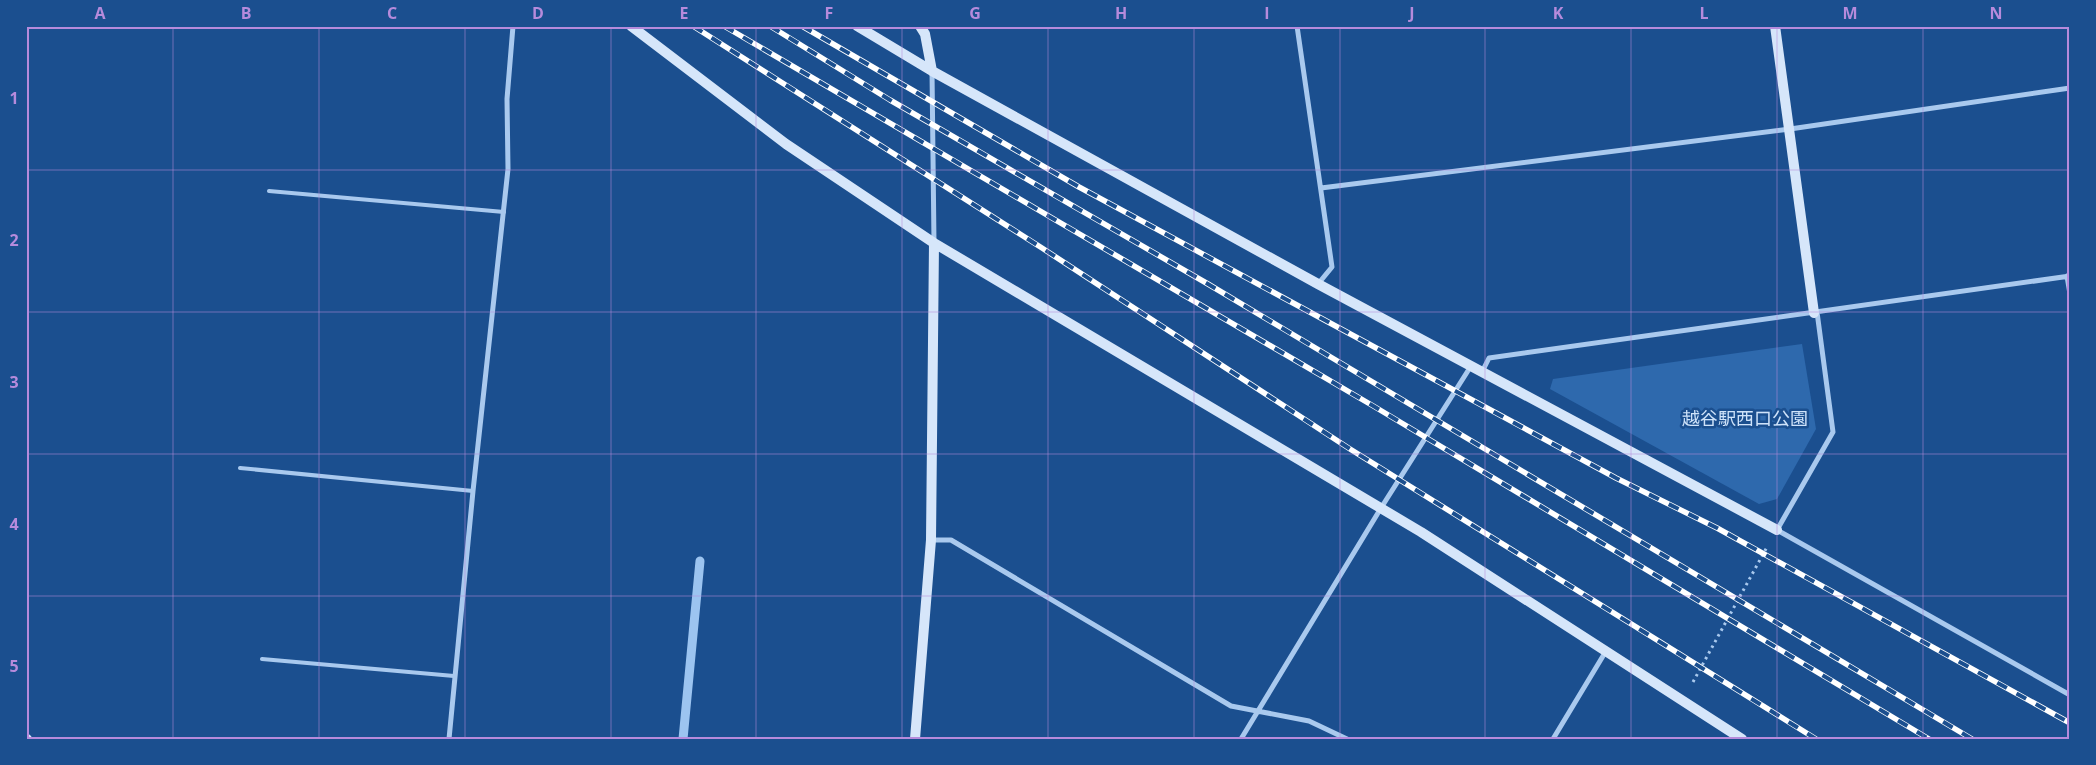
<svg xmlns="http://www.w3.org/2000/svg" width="2096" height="765" font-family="'Open Sans','Noto Sans JP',sans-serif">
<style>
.green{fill:#2e69ad}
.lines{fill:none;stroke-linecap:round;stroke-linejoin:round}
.stream{stroke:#9cc4f0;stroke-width:9}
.path{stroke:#a9c9ee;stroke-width:3;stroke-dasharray:2.5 4;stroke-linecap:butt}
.lane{stroke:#a9c9ee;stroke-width:4}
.street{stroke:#a9c9ee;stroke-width:5}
.secondary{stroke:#d6e6fa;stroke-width:10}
.rail-casing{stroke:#fff;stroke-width:5.5}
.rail{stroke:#1b4f8f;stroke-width:4;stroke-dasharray:11;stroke-linecap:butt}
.grid{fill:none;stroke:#b68bdc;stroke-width:1;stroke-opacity:0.55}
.labels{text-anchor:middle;stroke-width:5;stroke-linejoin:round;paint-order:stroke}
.park-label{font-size:18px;fill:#cfe3fa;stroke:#1b4f8f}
.neatline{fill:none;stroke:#b68bdc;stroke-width:2}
.grid-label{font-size:16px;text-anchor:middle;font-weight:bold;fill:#b68bdc}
</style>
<rect width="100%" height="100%" fill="#1b4f8f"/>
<path class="green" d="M1802,344l14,85 -39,70 -18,5 -209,-115 3,-10z"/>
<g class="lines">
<path class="stream" d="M683,739l17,-178"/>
<path class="path" d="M1693,682l74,-135"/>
<path class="lane" d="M269,191l235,21
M240,468l233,23
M262,659l192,17"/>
<path class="street" d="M1297,26l35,241 -14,17
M932,71l2,172
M1321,188l469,-59 280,-41
M2067,276l3,18
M1817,312l16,120 -56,98 293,165
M1482,372l7,-14 581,-82
M931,540h20l280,166 78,15 38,18
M449,739l24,-248 35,-322 -1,-70 6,-73
M1241,739l140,-231 90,-142
M1553,739l53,-88"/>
<path class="secondary" d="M631,26l155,118 148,99 487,289 321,207
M857,26l75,45 386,213 459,246
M920,26l5,8 7,37
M1775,26l39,287
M26,739h1
M915,739l16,-199 3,-297"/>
<defs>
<path id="rail" d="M693,26l349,222 308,201 466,290
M724,26l651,381 554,332
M770,26l120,74 318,184 764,455
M802,26l277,161 537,291 101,50 353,195"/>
</defs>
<use href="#rail" class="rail-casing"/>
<use href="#rail" class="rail"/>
</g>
<path class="grid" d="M173,26v713M319,26v713M465,26v713M611,26v713M756,26v713M902,26v713M1048,26v713M1194,26v713M1340,26v713M1485,26v713M1631,26v713M1777,26v713M1923,26v713M26,170h2044M26,312h2044M26,454h2044M26,596h2044"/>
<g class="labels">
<g class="park-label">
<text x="1745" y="425">越谷駅西口公園</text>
</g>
</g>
<rect width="2096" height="765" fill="none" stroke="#1b4f8f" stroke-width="55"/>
<rect x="28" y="28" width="2040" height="710" class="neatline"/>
<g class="grid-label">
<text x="100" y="19">A</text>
<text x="246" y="19">B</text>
<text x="392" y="19">C</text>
<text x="538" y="19">D</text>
<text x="684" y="19">E</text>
<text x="829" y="19">F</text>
<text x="975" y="19">G</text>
<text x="1121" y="19">H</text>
<text x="1267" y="19">I</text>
<text x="1412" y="19">J</text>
<text x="1558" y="19">K</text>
<text x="1704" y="19">L</text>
<text x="1850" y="19">M</text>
<text x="1996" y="19">N</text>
<text x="14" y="104">1</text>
<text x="14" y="246">2</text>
<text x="14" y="388">3</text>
<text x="14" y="530">4</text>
<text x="14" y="672">5</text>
</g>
</svg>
